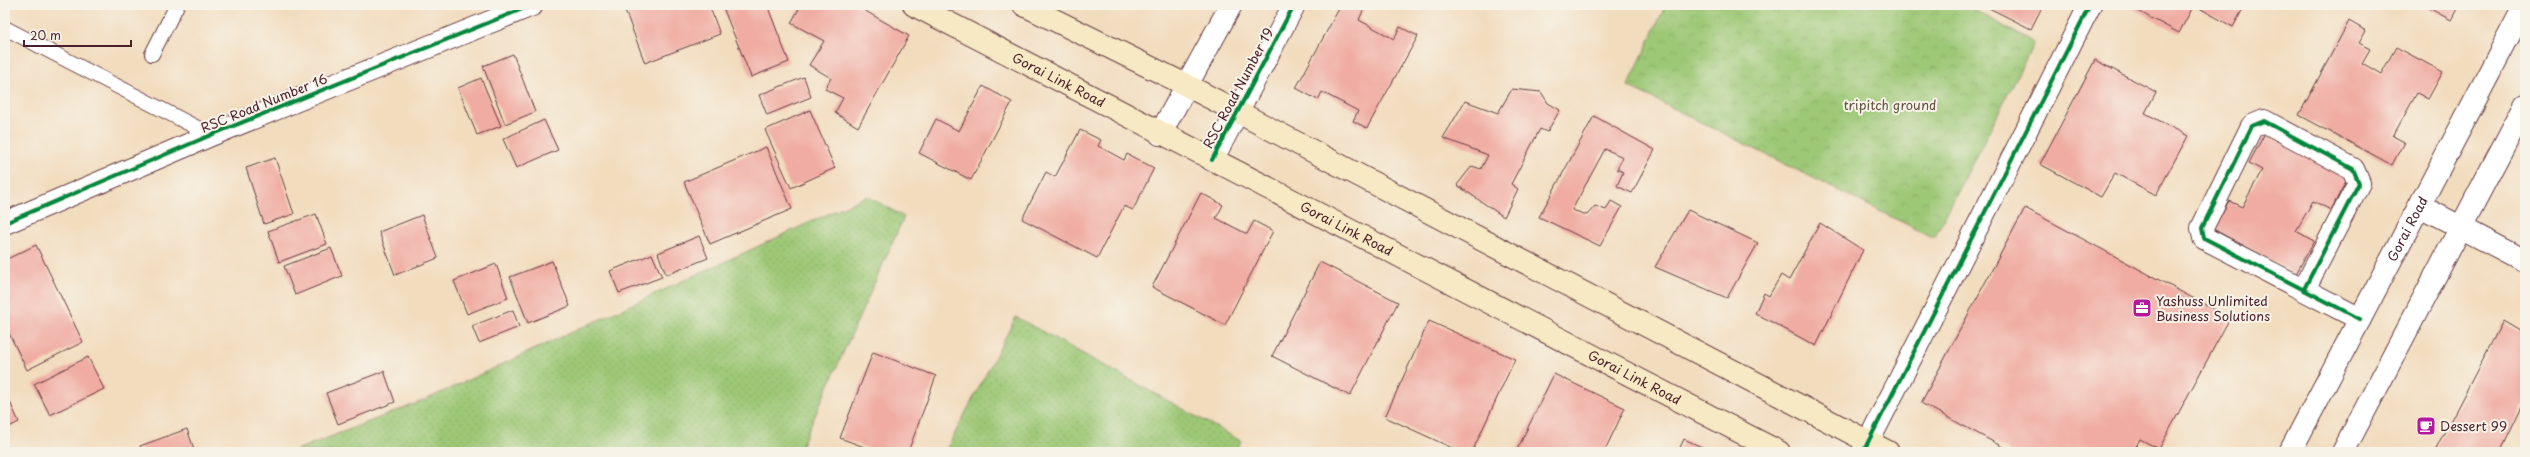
<svg xmlns="http://www.w3.org/2000/svg" width="2530" height="457" font-family="'Playpen Sans',sans-serif">
<style>
.grass{fill:url(#grass-dots);stroke:#747450}
.park{fill:url(#park-crowns);stroke:#747450}
.building{fill:#f0aca2}
.lines{fill:none;stroke-linecap:round;stroke-linejoin:round}
.service-casing{stroke:#633b41;stroke-width:16}
.minor-casing{stroke:#633b41;stroke-width:24}
.tertiary-casing{stroke:#633b41;stroke-width:24}
.secondary-casing{stroke:#633b41;stroke-width:24}
.service{stroke:#fff;stroke-width:14}
.minor{stroke:#fff;stroke-width:22}
.tertiary{stroke:#fff;stroke-width:22}
.secondary{stroke:#f6e9c3;stroke-width:22}
.cycleway-casing{stroke:#f7f3e8;stroke-width:6}
.cycleway{stroke:#00873e;stroke-width:4}
.labels{text-anchor:middle;stroke-width:4;stroke-linejoin:round;paint-order:stroke}
.street-label{font-size:13px;fill:#4a1f2b;stroke:#f7f3e8}
.park-label{font-size:13px;fill:#635242;stroke:#f7f3e8}
.poi-label{font-size:13px;fill:#4a1f2b;stroke:#f7f3e8;text-anchor:start}
</style>
<defs>
<pattern id="grass-dots" width="8" height="8" patternUnits="userSpaceOnUse"><rect width="8" height="8" fill="#9dc876"/><path d="M2 2h.1M6 6h.1" fill="none" stroke="#89ab66" stroke-width="1.8" stroke-linecap="round"/></pattern>
<pattern id="park-crowns" width="20" height="18" patternUnits="userSpaceOnUse"><rect width="20" height="18" fill="#9dc876"/><path d="M2 6a3 3 0 1 1 6 0M12 15a3 3 0 1 1 6 0" fill="none" stroke="#89ab66"/></pattern>
</defs>
<rect width="100%" height="100%" fill="#f7f3e8"/>
<filter id="ink" filterUnits="userSpaceOnUse"><feTurbulence type="fractalNoise" baseFrequency=".025" numOctaves="2"/><feDisplacementMap in="SourceGraphic" scale="8" xChannelSelector="R" yChannelSelector="G"/><feConvolveMatrix kernelMatrix="1 2 1 2 8 2 1 2 1" color-interpolation-filters="sRGB"/></filter>
<filter id="wash" filterUnits="userSpaceOnUse"><feTurbulence type="fractalNoise" baseFrequency=".012" numOctaves="4" result="noise"/><feDisplacementMap in="SourceGraphic" scale="16" xChannelSelector="R" yChannelSelector="G"/><feGaussianBlur stdDeviation="0.9" result="paint"/><feColorMatrix in="noise" values="0 0 0 0 0 0 0 0 0 0 0 0 0 0 0 0 0 1.4 0 .05"/><feComposite in="paint" operator="in"/></filter>
<g filter="url(#wash)">
<rect width="100%" height="100%" fill="#f2dcbe"/>
<path class="grass" d="M867,196l37,21 -104,232 7,3h-516l134,-52z
M1016,317l225,124 -6,11h-290z"/>
<path class="park" d="M1666,5h300l68,38 -100,195 -306,-152z"/>
<g id="blocks">
<path class="building" d="M623,5h86l11,29 -75,29z
M722,5h45l22,57 -38,15z
M801,5h54l54,31 -51,91 -23,-14 8,-15 -18,-9 6,-11 -22,-13 15,-24 -33,-18z
M1341,5l24,1 -6,14 35,19 6,-12 18,9 -51,92 -14,-7 5,-10 -36,-19 -4,8 -22,-12z
M1983,5h60l-12,24z
M2127,5h118l-12,22 -39,-22 -15,28z
M2423,5h36l-8,15z
M2349,21l17,10 -7,12 11,6 -8,14 19,11 15,-27 47,25 -15,27 -11,-6 -24,43 11,6 -12,23 -93,-50z
M513,54l22,58 -30,12 -22,-58z
M2095,60l61,32 -11,21 43,23 -32,59 -41,-22 -14,24 -61,-33z
M804,77l7,20 -44,18 -8,-20z
M481,78l20,48 -24,9 -19,-47z
M983,86l29,16 -41,78 -52,-27 17,-34 23,12z
M1512,89l29,3 7,11 12,7 -13,22 -7,-3 -29,55 7,5 -14,28 -47,-32 15,-19 9,3 7,-14 -45,-17 22,-37 33,12z
M810,110l25,58 -44,20 -26,-58z
M1594,116l61,34 -23,43 -15,-7 6,-14 -6,-3 6,-12 -18,-8 -33,61 15,5 8,-9 11,4 5,-9 11,6 -22,39 -61,-29z
M544,120l14,30 -42,18 -13,-29z
M1080,130l21,10 -3,6 26,14 3,-6 27,14 -21,42 -9,-4 -27,52 -75,-39 24,-47 9,5z
M2265,133l83,44 -17,33 -18,-9 -17,30 18,10 -18,33 -83,-45 16,-28 13,6 20,-37 -13,-7z
M766,147l26,62 -82,35 -26,-62z
M275,158l19,56 -30,10 -18,-56z
M1201,193l22,12 -7,13 31,16 7,-13 19,10 -48,94 -73,-38z
M2025,208l205,110 -71,131 -19,-10 -7,13h-121l-91,-49z
M1688,210l70,33 -31,55 -72,-31z
M316,214l11,30 -48,18 -11,-31z
M422,215l16,43 -43,17 -16,-43z
M1820,223l43,27 -47,96 -61,-33 9,-20 5,3 12,-21 8,5z
M699,236l9,22 -42,17 -8,-22z
M36,245l47,97 -56,28 -22,-45v-65z
M331,248l11,28 -47,19 -11,-29z
M652,254l10,23 -43,16 -9,-22z
M552,261l18,45 -42,17 -18,-46z
M1320,262l78,40 -48,94 -78,-40z
M496,264l12,34 -41,16 -13,-33z
M513,310l6,17 -40,16 -7,-17z
M1429,321l86,38 -43,93h-11l-76,-35z
M2503,321l22,13v74l-3,-2 -22,46h-66z
M873,352l63,24 -28,76h-30l-38,-14z
M88,357l16,32 -54,26 -16,-31z
M384,371l11,31 -57,22 -12,-31z
M1554,374l71,34 -21,44h-88z
M5,391l14,31 -14,7z
M187,429l8,23h-53l-2,-6z
M1684,439l29,13h-35z"/>
</g>
</g>
<g filter="url(#ink)">
<use href="#blocks" fill-opacity="0" stroke="#633b41" stroke-width="1"/>
<g class="lines">
<defs>
<path id="service" d="M5,28l206,107
M152,54l25,-49"/>
<path id="minor" d="M2420,206l105,55
M5,223l206,-88 321,-130
M2304,289l55,-106 -6,-14 -89,-48 -12,5 -50,102 2,10 156,81
M1863,452l227,-447"/>
<g id="tertiary">
<path d="M1160,134l71,-129"/>
<path d="M1212,160l82,-155"/>
<path id="s1" d="M2290,452l235,-447"/>
<path d="M2343,452l182,-347"/>
</g>
<g id="secondary">
<path id="s2" d="M914,5l865,447"/>
<path d="M1024,5l164,81 700,366"/>
</g>
</defs>
<use href="#service" class="service-casing"/>
<use href="#minor" class="minor-casing"/>
<use href="#tertiary" class="tertiary-casing"/>
<use href="#secondary" class="secondary-casing"/>
<use href="#service" class="service"/>
<use href="#minor" class="minor"/>
<use href="#tertiary" class="tertiary"/>
<use href="#secondary" class="secondary"/>
<defs>
<path id="cycleway" d="M1212,160l82,-155
M5,223l206,-88 321,-130
M2304,289l55,-106 -6,-14 -89,-48 -12,5 -50,102 2,10 156,81
M1863,452l227,-447"/>
</defs>
<use href="#cycleway" class="cycleway-casing"/>
<use href="#cycleway" class="cycleway"/>
</g>
</g>
<defs>
<symbol id="office-square" viewBox="-11 -11 22 22"><rect x="-9" y="-9" width="18" height="18" rx="4" fill="#b5179e" stroke="#f7f3e8"/><path d="M-6-3h4V-5.5h4V-3h4V5H-6ZM-1-4.5V-3h2v-1.5ZM-6 0V1H6V0Z" fill="#fff"/></symbol>
<symbol id="cafe-square" viewBox="-11 -11 22 22"><rect x="-9" y="-9" width="18" height="18" rx="4" fill="#b5179e" stroke="#f7f3e8"/><path d="M-5.5-4.5H6V0H3Q3 3.5 0 3.5H-2.5Q-5.5 3.5-5.5 0ZM3-3.2v2h1.7v-2ZM-6 4.5H4V6H-6Z" fill="#fff"/></symbol>
</defs>
<g fill-rule="evenodd">
<use href="#office-square" x="2131" y="297" width="22" height="22"/>
<use href="#cafe-square" x="2415" y="415" width="22" height="22"/>
</g>
<g class="labels">
<g class="street-label">
<text dy="5" stroke="none"><textPath href="#s2" startOffset="163">Gorai Link Road</textPath></text>
<text transform="translate(1238 88) rotate(-62)" y="5">RSC Road Number 19</text>
<text transform="translate(264 103) rotate(-22)" y="5">RSC Road Number 16</text>
<text dy="5" stroke="none"><textPath href="#s2" startOffset="487">Gorai Link Road</textPath></text>
<text dy="5" stroke="none"><textPath href="#s1" startOffset="252">Gorai Road</textPath></text>
<text dy="5" stroke="none"><textPath href="#s2" startOffset="811">Gorai Link Road</textPath></text>
</g>
<g class="park-label">
<text x="1890" y="110">tripitch ground</text>
</g>
<g class="poi-label">
<text x="2156" y="306">Yashuss Unlimited<tspan x="2156" dy="15">Business Solutions</tspan></text>
<text x="2440" y="431">Dessert 99</text>
</g>
</g>
<rect width="2530" height="457" fill="none" stroke="#f7f3e8" stroke-width="20"/>
<path d="M24 40v6h107v-6" fill="none" stroke="#4a1f2b" stroke-width="2"/>
<text x="30" y="40" font-size="12" fill="#4a1f2b" stroke="#f7f3e8" stroke-width="3" paint-order="stroke">20 m</text>
</svg>
